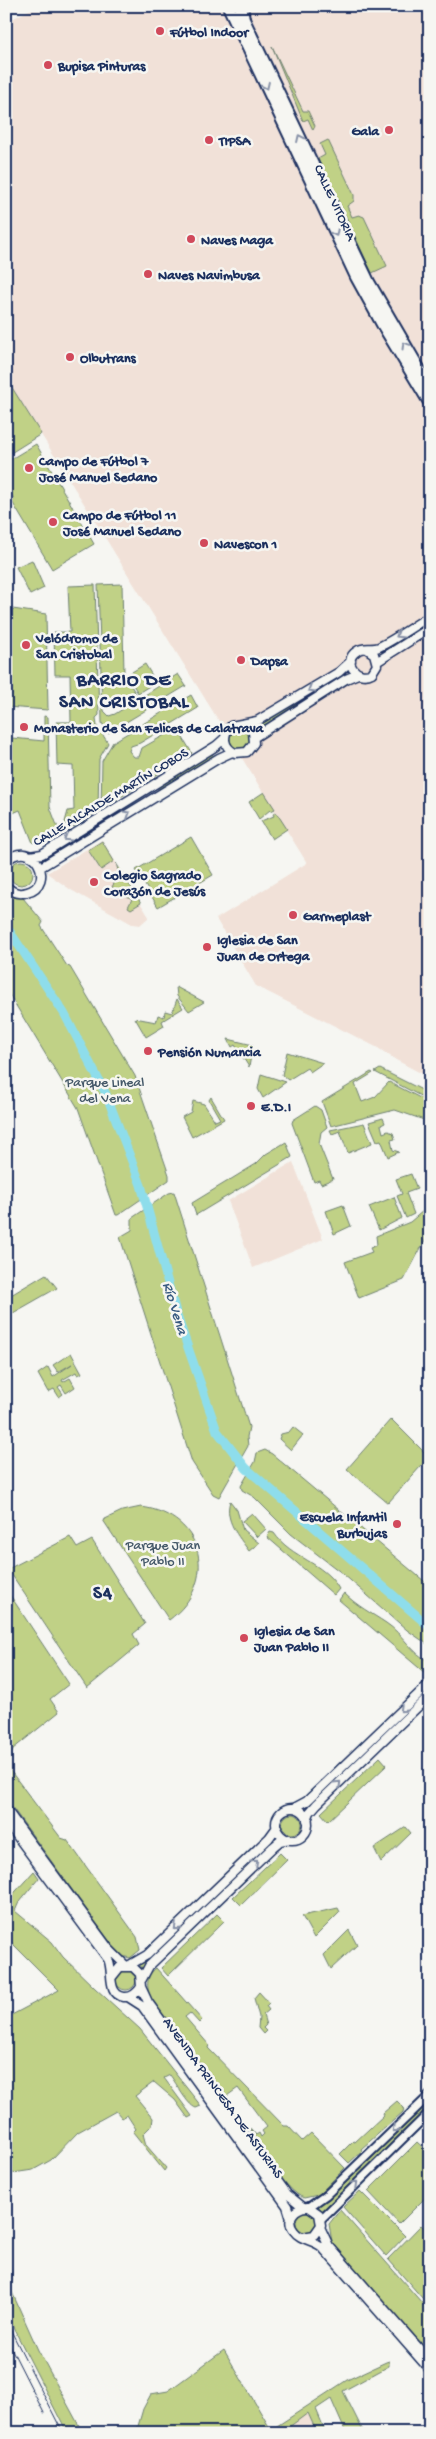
<svg xmlns="http://www.w3.org/2000/svg" width="436" height="2439" font-family="'Gochi Hand',sans-serif">
<style>
.built{fill:#f1e1d8}
.green{fill:#c0d186;stroke:#6e8072}
.lines{fill:none;stroke-linecap:round;stroke-linejoin:round}
.river{stroke:#8eddeb;stroke-width:9}
.tertiary-casing{stroke:#1b2f5e;stroke-width:11}
.secondary-casing{stroke:#1b2f5e;stroke-width:11}
.trunk-casing{stroke:#1b2f5e;stroke-width:14}
.motorway-casing{stroke:#1b2f5e;stroke-width:14}
.tertiary{stroke:#f6f6f2;stroke-width:7}
.secondary{stroke:#f6f6f2;stroke-width:8}
.trunk{stroke:#f6f6f2;stroke-width:10}
.motorway{stroke:#f6f6f2;stroke-width:10}
.rail{stroke:#1b2f5e;stroke-width:1}
.oneway{stroke:#8892a8}
.poi-dot{fill:#d1495b;stroke:#f6f6f2;stroke-width:2}
.labels{text-anchor:middle;stroke-width:5;stroke-linejoin:round;paint-order:stroke}
.poi-label{font-size:14px;font-weight:bold;fill:#1b2f5e;stroke:#f6f6f2;text-anchor:start}
.street-label{font-size:14px;fill:#1b2f5e;stroke:#f6f6f2}
.park-label{font-size:14px;fill:#445868;stroke:#f6f6f2}
.water-label{font-size:15px;font-style:italic;fill:#385a81;stroke:#f6f6f2}
.district-label{font-size:19px;font-weight:bold;letter-spacing:1px;fill:#1b2f5e;stroke:#f6f6f2}
</style>
<rect width="100%" height="100%" fill="#f6f6f2"/>
<filter id="ink" filterUnits="userSpaceOnUse"><feTurbulence type="fractalNoise" baseFrequency=".02" numOctaves="2"/><feDisplacementMap in="SourceGraphic" scale="10" xChannelSelector="R" yChannelSelector="G"/><feConvolveMatrix kernelMatrix="1 2 1 2 8 2 1 2 1" color-interpolation-filters="sRGB"/></filter>
<g filter="url(#ink)">
<path class="built" d="M37,6h393v1072l-34,-18 -18,-12 -122,-62 -40,-67 91,-56 -301,-485v-356z
M102,840l47,77 -9,8 -8,-1 -61,-34 -24,-17z
M293,1162l30,77 -70,29 -25,-67z
M308,2413l9,20h-36l15,-12z"/>
<path class="green" d="M272,46l31,65h5l7,15 -2,4 -5,-11 -5,2z
M328,140l26,55v6l-7,5 5,11 7,-2 5,2 23,49 -15,7 -54,-114 7,-4 -5,-11z
M6,378l35,56 -35,22z
M36,444l58,100 -42,25 -41,-69 3,-1 -8,-13v-24z
M32,560l12,28 -14,7 -14,-28z
M122,584l2,89h-23l-3,-88z
M95,585l4,130 -3,3 1,8 11,17 -9,16 -1,52 -23,15 -7,1 -3,-5 3,-11 6,-1 -1,-44 -16,-1 -1,-43h15l-1,-47h-15l-1,-43h16l-2,-46z
M6,608l40,6 2,96 -42,-3z
M145,664l11,18 -18,11 -11,-18z
M178,674l8,12 -78,47 -6,-10 -1,-47h24l11,18 -21,13 -4,-3 -6,1 -1,6 5,5 6,-2z
M339,675l2,3 -78,49 -2,-4z
M191,695l7,13 -58,35 -9,3 -2,5 5,6h5l3,-9 35,-20 15,25 -91,56 1,-48 11,-19z
M44,716l4,1 2,90 8,21 -25,15 -13,-33 -14,6 3,-71 -3,-1v-3l6,-3 32,3z
M230 739a10 10 0 1 1 20 0a10 10 0 1 1-20 0Z
M212,753l2,4 -55,33 -2,-3z
M264,792l11,17 -4,2 -1,-1 -11,9 -10,-17z
M276,812l11,17 -15,10 -11,-18 13,-5 -1,-2z
M191,837l22,38 -55,32 -22,-37z
M102,841l12,20 -13,9 -13,-20z
M9 873a12 12 0 1 1 24 0a12 12 0 1 1-24 0Z
M116,863l25,40 -10,6 -3,-2 4,-8 -20,-12 7,-13z
M8,895l15,3 20,24 -2,4 26,40 3,1 65,109 34,99v5l-51,35h-2l-38,-107 -72,-119z
M176,987l28,15 -15,9 -12,-15z
M177,999l6,9 -21,13 2,5 -18,11 -11,-19 21,4 2,-7 6,2 1,-6 7,2z
M228,1039l25,6 -4,22 -14,-22 -3,2z
M287,1052l36,11 -13,9 -3,-4 -19,12 -6,-5z
M380,1069l50,25v7l-55,-29z
M371,1072l2,1 -18,11 7,18 13,-5 14,-15 41,21v14l-3,4 -32,-11 -64,16 -9,-24z
M261,1074l25,8 -23,16 -5,-9z
M211,1097l13,22 -32,18 -10,-20 9,-5 2,-11 11,3 11,17 5,-2 -11,-19z
M315,1106l6,4 6,17 -6,5 -2,12 14,35 -12,5 -2,-4 -5,2 -22,-59 1,-3z
M383,1118l2,5 -4,2 2,8 5,-2 5,2 2,6 -4,1 2,10 6,2 -11,5 -7,-17 -4,1 -8,-19z
M364,1123l8,20 -24,10 -8,-22 -8,3 -2,-4z
M286,1142l6,15 -96,58 -4,-12 64,-39 10,-10z
M411,1174l6,15 -11,4 8,21 -8,4 -9,-22 5,-2 -6,-15z
M174,1192l75,235 -2,10 1,9 -29,51 -6,-3 -21,-32 -72,-225 12,-7v-12l37,-25z
M394,1197l8,21 -23,12 -10,-23z
M343,1205l8,21 -17,8 -8,-23z
M430,1205v11l-5,6 5,9 -26,49 -45,18 -14,-36 27,-10 -2,-4 7,-3 -1,-9 34,-14z
M46,1274l11,14 -51,29v-19z
M71,1353l11,20 -4,2 -2,-3 -14,8 1,2 7,-4 5,9 -9,6 -5,-8 -3,2 5,7 -4,3 -5,-8 -6,3 -10,-18 10,-7 5,10 19,-13 -14,8 -5,-7z
M391,1419l38,38 -41,46 -41,-34z
M293,1427l10,8 -12,15 -12,-11 2,-5 8,-2z
M265,1450l7,4 158,132v60l-23,-16 -64,-56 -52,-40 -37,-37 -12,-7 -1,-4 14,-24 2,-9z
M230,1501l7,9 6,20 16,13 -10,8c-11,-15 -25,-31 -19,-50z
M141,1507c64,8 78,76 28,113l-66,-100 19,-9z
M252,1513l14,16 -9,8 -15,-16z
M270,1532l4,1c17,25 50,29 65,56l-5,6 -67,-58z
M70,1537l7,11 15,-8 53,84 -12,10 6,11 -52,43 -79,-119z
M6,1589l63,95 -19,15 9,13 -46,37 -5,10 1,10 52,69 6,2 70,97 3,13 -10,8 -8,-2 -6,-6 -110,-151z
M344,1593c13,13 27,20 42,30 17,11 25,30 44,39v6l-5,5 -86,-73z
M380,1757l7,8 -59,56 -7,-8z
M282 1824a10 10 0 1 1 20 0a10 10 0 1 1-20 0Z
M406,1827l5,6 -30,29 -7,-14z
M276,1835l2,2 -136,131 -2,-3z
M280,1853l7,7 -46,45 -8,-8z
M34,1871l5,7 -20,24 -4,9 37,31 11,15 32,31 45,41 61,77 -5,2c-9,-3 -19,-24 -26,-33l-6,3 28,38 -4,2 -13,-18 -21,-18 -19,14 18,22 -1,7 -9,9 3,11 20,23 -2,3 -31,-39 3,-3 -9,-14 -5,3 -6,-7 -38,21 -27,28 -18,10 -27,4v-156l53,-28 -53,-53v-38l2,1z
M338,1908l2,4 -26,26 -12,-22z
M217,1914l7,7 -56,55 -7,-8z
M349,1930l8,15 -26,24 -7,-14z
M156,1968l46,52 -3,3 -9,-10 -5,4 24,28 -1,3 76,78h4l14,15 9,-8 34,35 -27,27 -14,3c-18,-6 -46,-53 -54,-70l6,7 3,-2 2,4 3,-3 -2,-3 5,-4 -29,-39 -14,10 -73,-100c-5,-11 -5,-22 5,-30z
M116 1980a10 10 0 1 1 20 0a10 10 0 1 1-20 0Z
M259,1992l10,11 -3,3 3,4 -6,5 3,10 -3,3 3,3 -3,3 -5,-6 1,-11 -5,-19z
M430,2099v9l-107,103 -5,-5z
M397,2101l7,7 -1,4 -42,37 1,2 -13,12 -9,-9 13,-13 2,1 29,-27 -1,-2z
M417,2142l13,12v39l-31,31 -31,-33z
M360,2191l45,45 -19,20 -43,-49z
M340,2210l90,102v41l-98,-111 -3,-18z
M296 2222a10 10 0 1 1 20 0a10 10 0 1 1-20 0Z
M421,2225l9,8v74l-42,-48z
M6,2238l6,40 -1,12 27,60 45,83h-16l-61,-120z
M224,2350l47,80 76,-50 39,-18 3,-1v5l-46,25 21,42h-18l-15,-34 -15,10 10,24h-9l-9,-20 -27,20h-145l7,-24 8,-15 17,-3z"/>
<g class="lines">
<path class="river" d="M6,926l58,87 42,81 35,91 36,131 40,115 29,37 184,159"/>
<defs>
<path id="tertiary" d="M309,2207l17,-12 104,-100
M321,2219l109,-107"/>
<path id="secondary" d="M367,649l7,5 3,11 -5,8c-15,8 -31,-12 -15,-22 6,-5 15,-1 22,-4 18,-9 34,-21 51,-31
M378,661l52,-33
M244,724l9,8 1,11 -7,9 -12,1c-12,-6 -13,-18 -4,-27l26,-5 82,-49 12,-11
M255,737l91,-58 12,-5
M30,856l12,-2 174,-108 9,-8
M6,861c28,-25 51,23 21,31 -8,3 -15,0 -21,-6
M41,867l178,-109 13,-6
M294,1808l13,-7 123,-118
M276 1824a16 16 0 1 1 32 0a16 16 0 1 1-32 0Z
M6,1809l103,140 17,17
M307,1820l3,-8 7,-8 113,-109
M6,1821l102,138c6,12 -2,35 16,38 8,1 13,-4 17,-10l-1,-13 -7,-7h-13l-8,10
M128,1966l19,-11 122,-117 8,-11
M142,1979l7,-13 124,-119 7,-6 9,-2
M141,1987l7,15 139,192 16,13
M128,1997l14,9 145,200 4,13
M320,2227l9,19 101,115
M303,2237l11,-2 7,-10 -2,-11 -10,-7c-13,-1 -25,12 -15,24 6,9 20,9 28,16l108,123"/>
<path id="trunk" d="M228,6l128,271 27,49 47,78
M240,11l129,271 61,105"/>
<path id="motorway" d="M242,6l2,13
M6,7l1,-1"/>
</defs>
<use href="#tertiary" class="tertiary-casing"/>
<use href="#secondary" class="secondary-casing"/>
<use href="#trunk" class="trunk-casing"/>
<use href="#motorway" class="motorway-casing"/>
<use href="#tertiary" class="tertiary"/>
<use href="#secondary" class="secondary"/>
<use href="#trunk" class="trunk"/>
<use href="#motorway" class="motorway"/>
<path class="rail" d="M6,2321l57,112
M6,2338l38,75"/>
</g>
<defs><path id="oneway-chevron" d="M-2-3.5L2.5 0L-2 3.5" fill="none" stroke-width="1.6" stroke-linecap="round" stroke-linejoin="round" transform="scale(1.25)"/></defs>
<g class="oneway">
<use href="#oneway-chevron" transform="translate(266 86) rotate(65)"/>
<use href="#oneway-chevron" transform="translate(300 138) rotate(-115)"/>
<use href="#oneway-chevron" transform="translate(335 233) rotate(64)"/>
<use href="#oneway-chevron" transform="translate(405 345) rotate(-121)"/>
<use href="#oneway-chevron" transform="translate(399 635) rotate(149)"/>
<use href="#oneway-chevron" transform="translate(311 689) rotate(149)"/>
<use href="#oneway-chevron" transform="translate(127 814) rotate(-31)"/>
<use href="#oneway-chevron" transform="translate(67 838) rotate(148)"/>
<use href="#oneway-chevron" transform="translate(403 1709) rotate(136)"/>
<use href="#oneway-chevron" transform="translate(338 1784) rotate(-44)"/>
<use href="#oneway-chevron" transform="translate(255 1863) rotate(-44)"/>
<use href="#oneway-chevron" transform="translate(177 1927) rotate(136)"/>
<use href="#oneway-chevron" transform="translate(395 2129) rotate(136)"/>
<use href="#oneway-chevron" transform="translate(355 2184) rotate(-44)"/>
</g>
</g>
<g class="poi-dot">
<circle cx="160" cy="31" r="5"/>
<circle cx="48" cy="65" r="5"/>
<circle cx="389" cy="130" r="5"/>
<circle cx="209" cy="140" r="5"/>
<circle cx="191" cy="239" r="5"/>
<circle cx="148" cy="274" r="5"/>
<circle cx="70" cy="357" r="5"/>
<circle cx="29" cy="468" r="5"/>
<circle cx="53" cy="522" r="5"/>
<circle cx="204" cy="543" r="5"/>
<circle cx="26" cy="645" r="5"/>
<circle cx="241" cy="660" r="5"/>
<circle cx="24" cy="727" r="5"/>
<circle cx="94" cy="882" r="5"/>
<circle cx="293" cy="915" r="5"/>
<circle cx="207" cy="947" r="5"/>
<circle cx="148" cy="1051" r="5"/>
<circle cx="251" cy="1106" r="5"/>
<circle cx="397" cy="1524" r="5"/>
<circle cx="244" cy="1638" r="5"/>
</g>
<g class="labels">
<g class="poi-label">
<text x="170" y="36">Fútbol Indoor</text>
<text x="58" y="70">Bupisa Pinturas</text>
<text x="379" y="135" text-anchor="end">Gala</text>
<text x="219" y="145">TIPSA</text>
<text x="201" y="244">Naves Maga</text>
<text x="158" y="279">Naves Navimbusa</text>
<text x="80" y="362">Olbutrans</text>
<text x="39" y="465">Campo de Fútbol 7<tspan x="39" dy="16">José Manuel Sedano</tspan></text>
<text x="63" y="519">Campo de Fútbol 11<tspan x="63" dy="16">José Manuel Sedano</tspan></text>
<text x="214" y="548">Navescon 1</text>
<text x="36" y="642">Velódromo de<tspan x="36" dy="16">San Cristobal</tspan></text>
<text x="251" y="665">Dapsa</text>
<text x="34" y="732">Monasterio de San Felices de Calatrava</text>
<text x="104" y="879">Colegio Sagrado<tspan x="104" dy="16">Corazón de Jesús</tspan></text>
<text x="303" y="920">Garmeplast</text>
<text x="217" y="944">Iglesia de San<tspan x="217" dy="16">Juan de Ortega</tspan></text>
<text x="158" y="1056">Pensión Numancia</text>
<text x="261" y="1111">E.D.I</text>
<text x="387" y="1521" text-anchor="end">Escuela Infantil<tspan x="387" dy="16">Burbujas</tspan></text>
<text x="254" y="1635">Iglesia de San<tspan x="254" dy="16">Juan Pablo II</tspan></text>
</g>
<g class="street-label">
<text transform="translate(336 202) rotate(65)" y="5">CALLE VITORIA</text>
<text transform="translate(110 796) rotate(-31)" y="5">CALLE ALCALDE MARTÍN COBOS</text>
<text transform="translate(224 2097) rotate(54)" y="5">AVENIDA PRINCESA DE ASTURIAS</text>
</g>
<g class="park-label">
<text x="105" y="1086">Parque Lineal<tspan x="105" dy="16">del Vena</tspan></text>
<text x="163" y="1549">Parque Juan<tspan x="163" dy="16">Pablo II</tspan></text>
</g>
<g class="water-label">
<text transform="translate(176 1308) rotate(73)" y="5">Río Vena</text>
</g>
<g class="district-label">
<text x="124" y="685">BARRIO DE<tspan x="124" dy="22">SAN CRISTOBAL</tspan></text>
<text x="103" y="1598">S4</text>
</g>
</g>
<rect width="436" height="2439" fill="none" stroke="#f6f6f2" stroke-width="25"/>
<rect x="12" y="12" width="411" height="2414" fill="none" stroke="#1b2f5e" stroke-width="2" filter="url(#ink)"/>
</svg>
